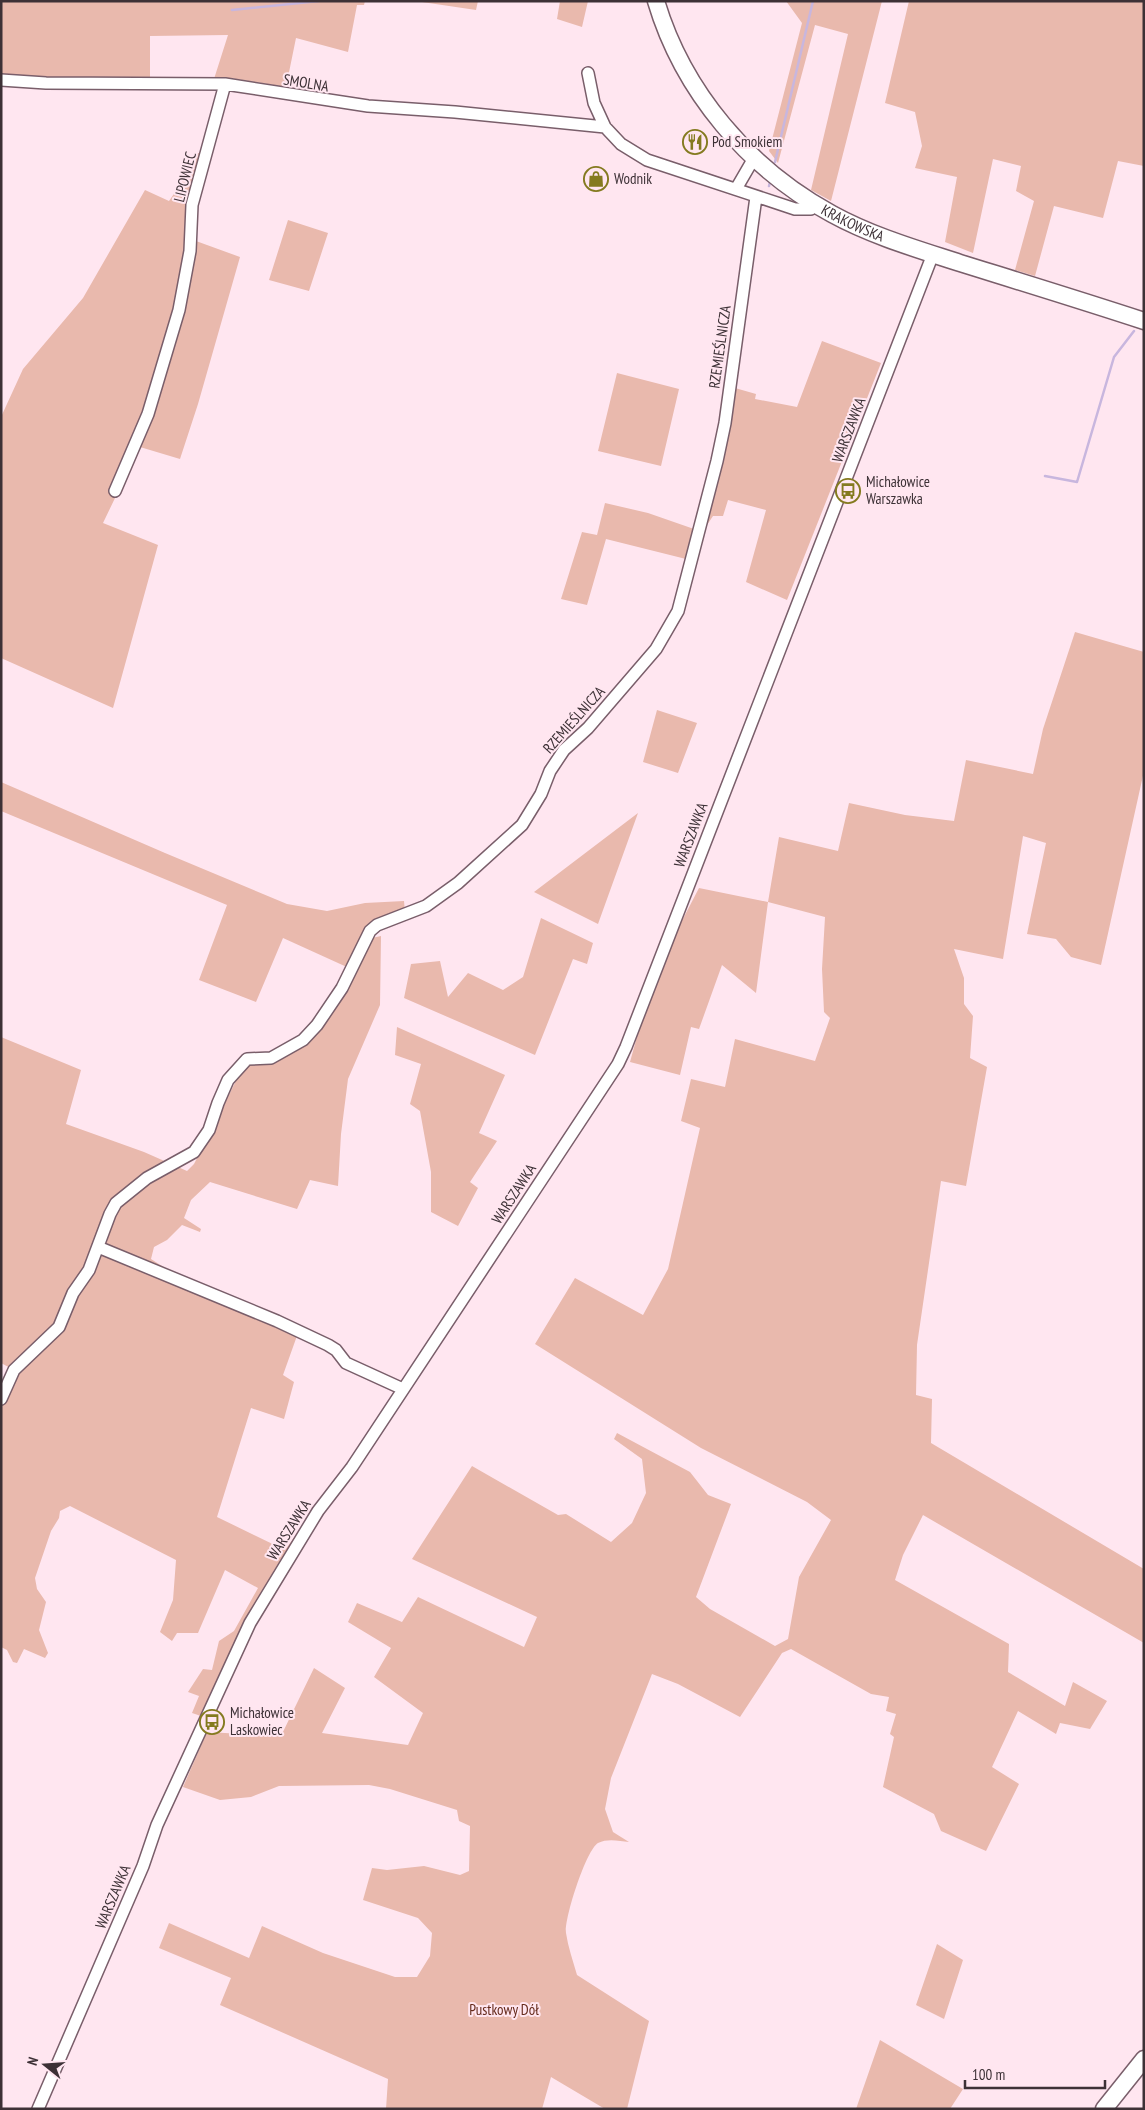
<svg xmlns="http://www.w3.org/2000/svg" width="1145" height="2110" font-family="'PT Sans Narrow',sans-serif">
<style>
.green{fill:#e9b9ad}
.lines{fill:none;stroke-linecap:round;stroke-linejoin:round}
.stream{stroke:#c8b6de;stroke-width:2.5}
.street-casing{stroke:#795e6a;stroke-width:14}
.secondary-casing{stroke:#795e6a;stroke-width:19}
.street{stroke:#fff;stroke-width:11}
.secondary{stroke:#fff;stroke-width:16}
.labels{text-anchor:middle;stroke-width:4;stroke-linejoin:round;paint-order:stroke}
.street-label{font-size:15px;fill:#3d3136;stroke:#ffe6f0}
.poi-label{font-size:15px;fill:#3d3136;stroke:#ffe6f0;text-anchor:start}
.park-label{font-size:15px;fill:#652a1b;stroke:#ffe6f0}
</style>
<rect width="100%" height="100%" fill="#ffe6f0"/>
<path class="green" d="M1,1h364l-1,4h-7l-9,47 -52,-14 -10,49 -56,-9 -16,1 14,-44 -78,1v42h-106l-43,-4z
M478,1l-2,9 -54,-8v-1z
M560,1h28l-6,26 -25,-8z
M786,1h96l-51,200 -20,-11 37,-156 -33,-9 -37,138 -9,-12 33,-128z
M909,1h235v165l-26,-5 -15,57 -49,-12 -19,70 -20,-6 19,-69 -18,-10 5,-25 -28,-7 -20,94 -28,-11 12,-65 -42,-9 7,-22 -7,-34 -30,-9z
M198,153h5l-24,144 -34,114 -35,82 6,3 -13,27 55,22 -45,163 -112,-50v-241l22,-48 60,-71 62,-108 24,11 20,-29z
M288,220l40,13 -19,58 -40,-11z
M196,241l44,16 -42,147 -18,55 -40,-12 11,-31z
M822,341l59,22 -94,237 -41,-18 20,-72 -38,-10 -5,16h-10l-10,15 32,-143 21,6 -1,5 42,8z
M617,373l62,16 -18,77 -63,-15z
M605,503l43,10 46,16 -8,30 -80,-20 -19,66 -26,-6 21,-67 15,3z
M1075,632l69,20v119l-43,194 -30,-8 -15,-18 -29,-5 19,-91 -23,-7 -20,123 -49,-10 10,29v26l9,12 -3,42 17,9 -21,119 -25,-5 -24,164 -1,50 16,4 -1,44 213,126v74l-221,-128 -20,40 -8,25 114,64 -1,28 57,34 8,-24 34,19 -17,28 -30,-6 -4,11 -38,-23 -26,56 27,17 -33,67 -45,-20 -7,-17 -51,-27 11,-50 -4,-3 6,-20 -10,-3 3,-14 -18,-3 -80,-45 -9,4 -42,64 -62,-33 -26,-10 -41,104 -6,31 8,23 16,10c-10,-1 -21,-4 -31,1 -12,7 -34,76 -32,90 2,14 7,28 11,42l72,46 -22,88h-22l-54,-32 -9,32h-156l2,-30 -168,-74 11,-27 -72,-30 10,-25 80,35 13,-32 61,27 72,24h22l13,-21 2,-23 -14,-15 -55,-18 9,-32 15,2 37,-4 36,9 9,-4 1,-45 -11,-5 -2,-11 -67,-21 -21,-4 -90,1 -28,11 -31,3 -37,-13 24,-55 74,4 33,-68 31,20 -23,45 86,12 15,-32 -49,-36 17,-29 -43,-26 9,-19 45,19 16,-25 106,50 13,-30 -125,-58 60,-93 86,49 8,-1 45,28 21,-19 14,-30 -4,-34 -28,-20 3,-6 73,39 18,23 23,9 -35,93 14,12 65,37 13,-7 11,-62 32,-57 -24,-18 -106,-54 -166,-104 40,-66 68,37 25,-46 32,-141 -19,-7 10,-42 34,8 10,-48 80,22 15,-43 -6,-6 -2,-43 3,-52 -57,-15 -12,91 -34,-28 -23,64 -8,-2 -11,48 -50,-13 13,-47 30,-77 26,-50 69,14 11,-65 59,14 11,-48 56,12 49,6 12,-61 67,14 10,-45z
M657,710l40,13 -19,50 -35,-11z
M1,782l164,71 122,51 40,7 38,-8 39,-2 1,11 -29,11 -27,45 -66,-30 -27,64 -57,-22 28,-75 -226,-94z
M638,813l-40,111 -64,-32z
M541,918l52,25 -6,21 -14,-5 -38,96 -131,-57 7,-34 29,-3 8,36 20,-24 35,17 20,-13z
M381,936l-1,69 -32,74 -7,55 -3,52 -28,-6 -13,29 -87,-27 -19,18 -7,18 17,11 -1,3 -18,-7 -15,15 -13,7 -3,12 14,9v8l133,57 -15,42 11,7 -10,37 -33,-11 -34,109 68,33 38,-52c-44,71 -87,142 -122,218l-9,-3 7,-17 -11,-4 15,-23 9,1 7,-29 15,-10 24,-43 -33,-18 -27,63h-21l-5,8 -12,-9 13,-32 3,-40 -106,-54 -10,5 -1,7 -8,13 -16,47 2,11 9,13 -7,28 9,23 -3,5 -21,-9 -7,14 -4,-1 -6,-12 -6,-3v-250l13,-27 -13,-7v-326l80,33 -15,54 78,28 43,19 7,-7 51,-101 61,-20 66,-105z
M397,1027l108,48 -26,58 18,8 -27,41 8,6 -20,38 -27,-14v-40l-11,-61 -10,-7 11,-40 -26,-9z
M937,1944l26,16 -19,59 -28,-14z
M880,2040l83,49 -13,20h-94z"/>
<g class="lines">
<path class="stream" d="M232,10l87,-9
M775,162l38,-161
M769,186l1,-4
M1045,476l32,6 37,-125 20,-26"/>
<defs>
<path id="street" d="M588,73l6,30 11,24 16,17 26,16 148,49h16l3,-5
M1,80l45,3 179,1 143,22 87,6 150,15
M736,189l18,-31
M115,491l33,-77 31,-104 11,-59 2,-46 33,-121
M98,1247l179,74 51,24 8,5 10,13 57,26
M1,1399l13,-29 45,-43 14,-34 16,-23 21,-56 6,-11 31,-25 47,-26 15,-22 9,-27 10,-23 19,-21 24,-1 32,-18 14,-15 25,-37 28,-57 7,-6 49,-19 32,-23 64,-58 19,-31 9,-23 14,-21 24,-22 68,-79 22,-38 39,-150 8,-38 31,-226
M38,2109l105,-243 14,-41 93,-202 68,-112 34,-44 266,-403 8,-17 307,-793"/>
<g id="secondary">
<path id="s1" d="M656,1c27,91 93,168 176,213 40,22 85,35 128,49 61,19 123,38 184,58"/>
<path d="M1104,2109l40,-50"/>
</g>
</defs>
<use href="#street" class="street-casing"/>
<use href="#secondary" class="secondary-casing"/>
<use href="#street" class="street"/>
<use href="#secondary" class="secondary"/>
</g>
<defs>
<symbol id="restaurant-ring" viewBox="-11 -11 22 22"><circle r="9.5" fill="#ffe6f0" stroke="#847a1f" stroke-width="1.5"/><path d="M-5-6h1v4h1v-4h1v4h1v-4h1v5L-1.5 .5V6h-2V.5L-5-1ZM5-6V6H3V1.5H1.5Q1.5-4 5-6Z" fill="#847a1f"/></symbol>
<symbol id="shop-ring" viewBox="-11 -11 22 22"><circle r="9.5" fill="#ffe6f0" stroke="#847a1f" stroke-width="1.5"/><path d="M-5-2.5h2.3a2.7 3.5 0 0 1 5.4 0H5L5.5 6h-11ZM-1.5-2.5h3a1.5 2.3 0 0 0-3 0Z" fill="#847a1f"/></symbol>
<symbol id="bus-ring" viewBox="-11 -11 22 22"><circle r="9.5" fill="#ffe6f0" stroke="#847a1f" stroke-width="1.5"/><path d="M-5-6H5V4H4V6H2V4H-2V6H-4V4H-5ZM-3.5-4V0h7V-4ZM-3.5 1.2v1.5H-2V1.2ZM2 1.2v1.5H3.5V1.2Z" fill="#847a1f"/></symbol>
</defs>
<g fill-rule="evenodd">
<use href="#restaurant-ring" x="681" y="128" width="28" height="28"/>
<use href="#shop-ring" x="582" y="165" width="28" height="28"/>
<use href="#bus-ring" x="834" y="477" width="28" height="28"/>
<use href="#bus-ring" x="198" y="1708" width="28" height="28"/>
</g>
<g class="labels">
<g class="street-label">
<text transform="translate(306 83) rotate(9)" y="5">SMOLNA</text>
<text transform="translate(185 177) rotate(-76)" y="5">LIPOWIEC</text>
<text dy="5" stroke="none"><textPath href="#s1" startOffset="306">KRAKOWSKA</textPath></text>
<text transform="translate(720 347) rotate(-82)" y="5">RZEMIEŚLNICZA</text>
<text transform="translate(849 430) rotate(-69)" y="5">WARSZAWKA</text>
<text transform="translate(574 720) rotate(-48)" y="5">RZEMIEŚLNICZA</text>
<text transform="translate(691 835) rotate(-69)" y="5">WARSZAWKA</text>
<text transform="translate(514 1194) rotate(-57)" y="5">WARSZAWKA</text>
<text transform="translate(289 1530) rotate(-58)" y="5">WARSZAWKA</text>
<text transform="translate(113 1897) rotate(-67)" y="5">WARSZAWKA</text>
</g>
<g class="poi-label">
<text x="712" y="147">Pod Smokiem</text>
<text x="614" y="184">Wodnik</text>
<text x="866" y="487">Michałowice<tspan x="866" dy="17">Warszawka</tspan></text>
<text x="230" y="1718">Michałowice<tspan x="230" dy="17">Laskowiec</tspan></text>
</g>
<g class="park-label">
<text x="504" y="2015">Pustkowy Dół</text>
</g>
</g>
<rect width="1145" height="2110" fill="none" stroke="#3d3136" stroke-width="5"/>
<g transform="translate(45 2065) rotate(287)" stroke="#ffe6f0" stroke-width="4" paint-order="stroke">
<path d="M0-4L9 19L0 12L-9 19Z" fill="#3d3136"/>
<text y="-8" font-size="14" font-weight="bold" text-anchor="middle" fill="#3d3136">N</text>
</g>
<path d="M965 2080v8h140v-8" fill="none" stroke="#3d3136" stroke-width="2.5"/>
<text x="972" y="2080" font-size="15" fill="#3d3136" stroke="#ffe6f0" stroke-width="4" paint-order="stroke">100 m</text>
</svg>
